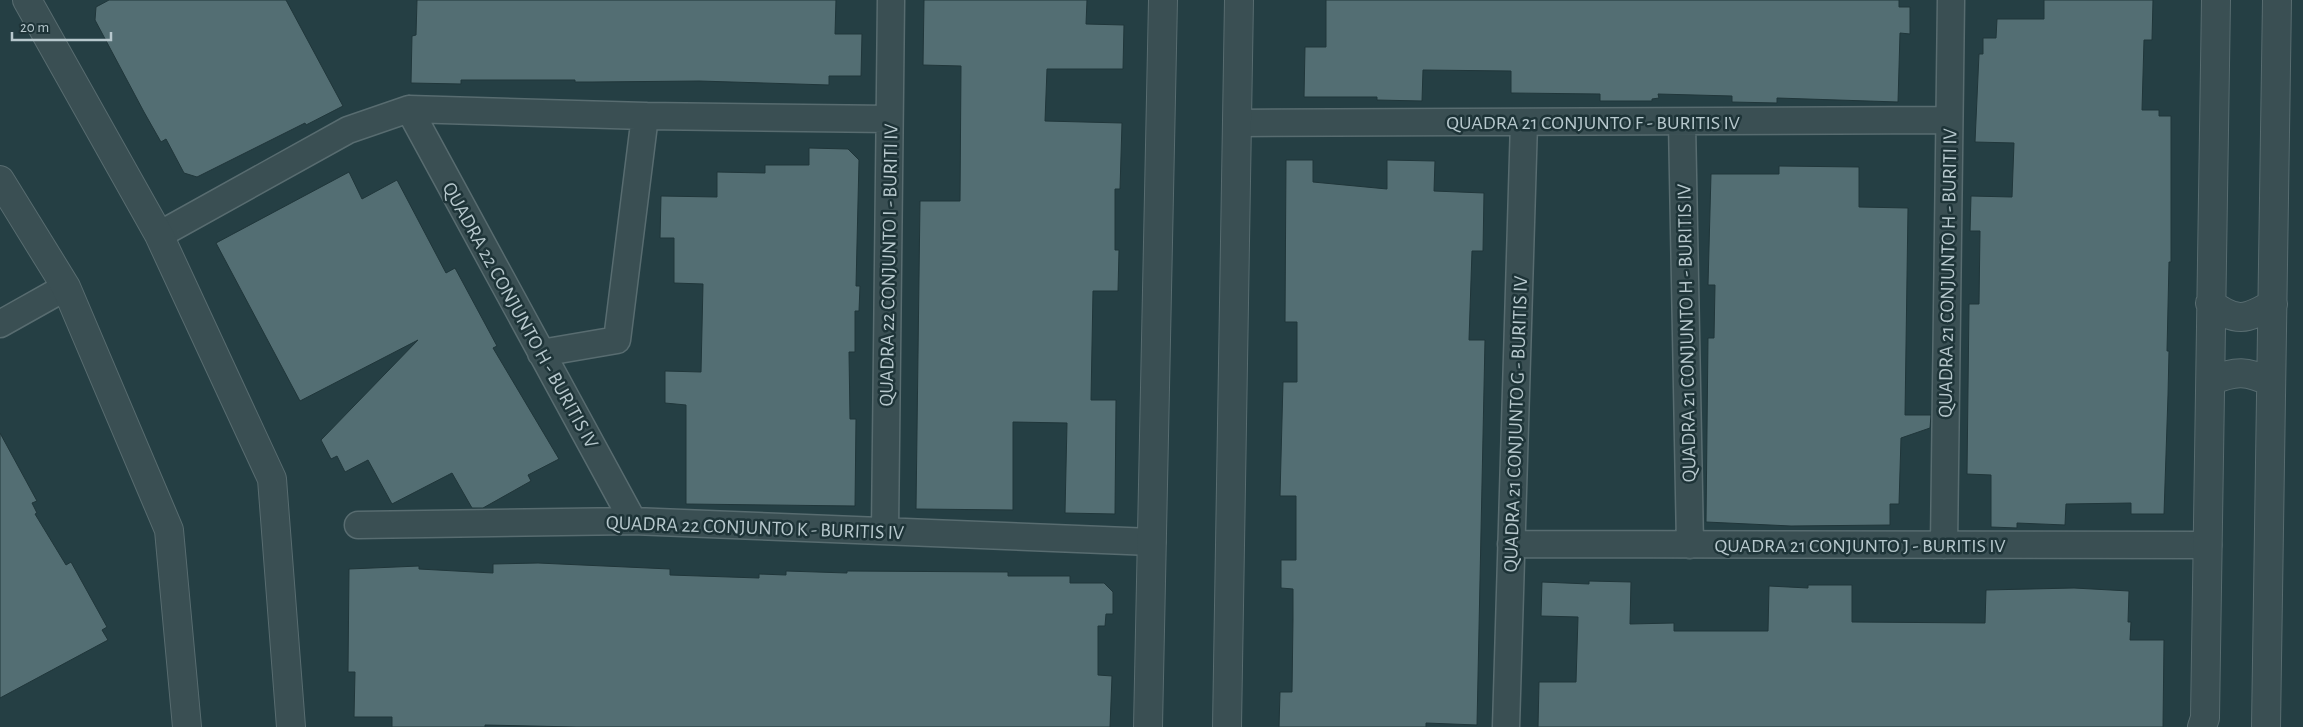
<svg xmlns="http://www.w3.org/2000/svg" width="2303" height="727" font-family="'Alegreya Sans',sans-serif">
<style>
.building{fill:#536e73;stroke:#20363a}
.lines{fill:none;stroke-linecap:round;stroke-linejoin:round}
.minor-casing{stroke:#586c70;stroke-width:29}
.tertiary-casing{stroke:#586c70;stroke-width:30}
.minor{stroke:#3a4f53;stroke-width:26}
.tertiary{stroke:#3a4f53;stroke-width:28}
.labels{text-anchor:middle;stroke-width:5;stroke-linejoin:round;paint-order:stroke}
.street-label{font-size:20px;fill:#b7c8cd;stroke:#1e3438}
</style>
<rect width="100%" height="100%" fill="#253f44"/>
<path class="building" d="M109,0h177l57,106 -37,19 -1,-2 -108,54 -13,-4 -18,-34 -5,3 -17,-30 -49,-92 1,-13z
M417,0h419l-1,34h27l-1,42h-32v9l-130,-4 -106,1h-18v-2h-114v4l-50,-1 1,-47 4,-1z
M924,0h163l-1,24 38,1 -1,44h-76l-2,52 77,2 -2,66h-5v61h4l-1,41h-25l-2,109h25l-1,114 -50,-1 2,-90 -54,-1v88l-97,-1 4,-308h40l1,-135 -38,-1z
M1326,0h573v7h11v27l-10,-1 -2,69 -121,-4v5l-45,-1v-6l-74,-2 1,4 -7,1v2h-52v-7l-89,-1v-22l-88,-1 -1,31 -45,-1v-3h-73l1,-50h21z
M2044,0h109l-1,40h-8l-2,70h17v6h12v146h-2l-2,89h2l-1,44 -4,119h-33v-11l-65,1 -1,21 -48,-2v5l-26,-1v-52l-24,-1 2,-170h10l1,-73h-10l1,-35 41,1 2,-54 -39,-1 4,-88h4v-16h13l1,-19h47z
M809,148l39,1 11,11 -3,126h4l-1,25h-4v41h-6l1,67h6l-1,87 -169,-2v-99l-21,-2v-32l36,1 2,-88 -29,-1v-45h-14l1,-42 56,1v-25l48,1v-8h44z
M1286,160h27v22l74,7v-29l48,1 -1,30 50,2 -1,58h-11l-3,89h16l-8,385 -51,-2v4h-147l1,-35h12l1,-73v-30l-12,-1v-28h15v-64h-16l3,-114h14v-60h-12z
M1779,166l80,1v40l49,1 -3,207h26l-1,13 -29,10 -2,66h-9v21l-99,1 -85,-4 2,-184h6l1,-53h-7l3,-111h68z
M349,172l13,27 35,-19 49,93 9,-5 42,78 -4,2 66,111 -31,16 3,6 -48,27h-11l-20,-35 -60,31 -24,-44 -23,12 -8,-16 -6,3 -10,-19 97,-100 -118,61 -84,-158z
M0,433l37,68 -5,2 5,10 -2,1 31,51 5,-3 36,65 -5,3 6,10 -108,58z
M538,563l132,6v6l89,3v-4l27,1v-4l61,2v-2l161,1v4h62v7h34l9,9v22h-7l-1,12h-7v49l14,1 -2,51h-534l-91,-2v2h-93v-10h-38l1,-45h-7l1,-103 70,-3v3l74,4v-9z
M1589,581l42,1 -1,42 44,-1v8h94l1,-45 39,2v-3h44v37l133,1 1,-33 88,-2 55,3 -1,31h3l-1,18h34l-1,87h-625l1,-45h37l2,-65 -37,-1 1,-34 47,2z"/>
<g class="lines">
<defs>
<path id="minor" d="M409,109l224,412
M1682,122l8,423
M1237,123l711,-3
M159,235l189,-105 61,-21 236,7 244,3
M0,324l66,-37
M541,353l76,-13 28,-224
M358,525l275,-4 519,21
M885,531l6,-531
M1511,544l697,1
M1944,545l7,-545
M1506,727l18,-605"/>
<path id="tertiary" d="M27,0l132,235 113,244 19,248
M0,180l66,107 103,243 18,197
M2210,303c27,20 35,17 63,1
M2211,381c25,-11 36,-10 60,1
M1148,727l15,-727
M1227,727l12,-727
M2202,727l3,-9 11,-718
M2266,727l11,-727"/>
</defs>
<use href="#minor" class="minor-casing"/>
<use href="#tertiary" class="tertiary-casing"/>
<use href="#minor" class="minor"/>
<use href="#tertiary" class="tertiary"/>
</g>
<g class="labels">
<g class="street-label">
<text x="1593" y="129">QUADRA 21 CONJUNTO F - BURITIS IV</text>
<text transform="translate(888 265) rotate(-89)" y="7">QUADRA 22 CONJUNTO I - BURITI IV</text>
<text transform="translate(1947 273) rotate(-89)" y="7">QUADRA 21 CONJUNTO H - BURITI IV</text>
<text transform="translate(521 315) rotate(61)" y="7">QUADRA 22 CONJUNTO H - BURITIS IV</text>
<text transform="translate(1686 333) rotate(-91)" y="7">QUADRA 21 CONJUNTO H - BURITIS IV</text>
<text transform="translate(1515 424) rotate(-88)" y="7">QUADRA 21 CONJUNTO G - BURITIS IV</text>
<text transform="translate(755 527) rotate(2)" y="7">QUADRA 22 CONJUNTO K - BURITIS IV</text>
<text x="1860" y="552">QUADRA 21 CONJUNTO J - BURITIS IV</text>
</g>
</g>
<path d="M12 32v8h99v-8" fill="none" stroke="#b7c8cd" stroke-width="2.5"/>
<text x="20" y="32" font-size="15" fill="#b7c8cd" stroke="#1e3438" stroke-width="4" paint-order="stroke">20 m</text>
</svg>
